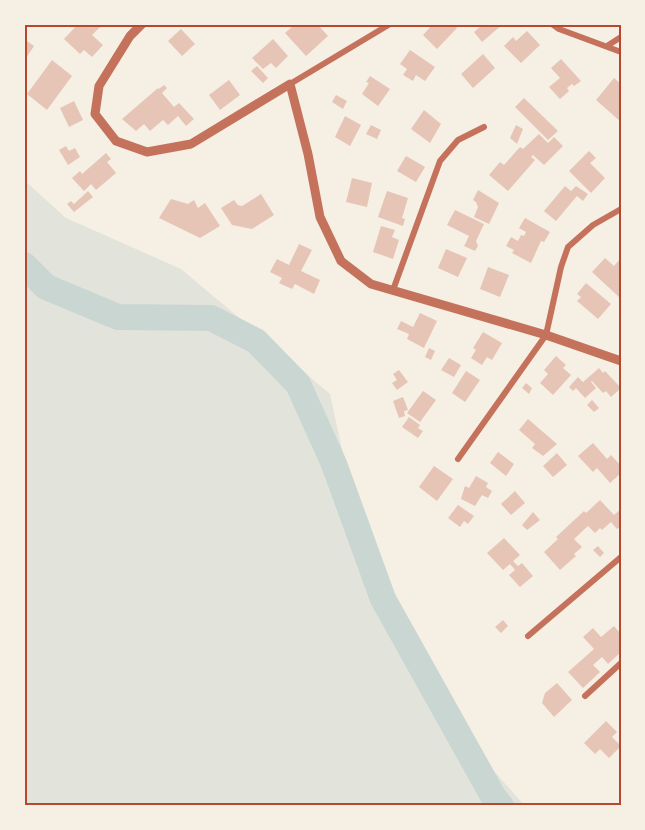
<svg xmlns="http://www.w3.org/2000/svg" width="645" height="830" font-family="Figtree,sans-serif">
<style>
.green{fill:#e2e4dc}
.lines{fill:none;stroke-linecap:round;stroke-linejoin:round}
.river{stroke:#c9d6d2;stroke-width:26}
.building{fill:#e6c5b7}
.minor{stroke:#c5725c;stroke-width:6}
.tertiary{stroke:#c5725c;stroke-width:9}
.neatline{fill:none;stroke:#b5482f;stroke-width:2}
</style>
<rect width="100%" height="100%" fill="#f6efe4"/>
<path class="green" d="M24,180l42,38 115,51 149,125 45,208 105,153 45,51h-501z"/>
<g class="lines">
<path class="river" d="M24,265l22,22 72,30 93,1 45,23 42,43 36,80 49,135 110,197 8,10"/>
</g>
<path class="building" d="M78,24h21l2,2 -9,9 11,10 -11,12 -8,-7 -4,4 -16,-15z
M295,24h22l11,12 -22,20 -21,-23z
M433,24h20l4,4 -20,21 -14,-14z
M477,24h26l-21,18 -8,-10 6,-5z
M181,29l14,15 -13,12 -14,-15z
M527,31l13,14 -19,18 -17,-17 9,-9 3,4z
M24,39l10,7 -10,15z
M273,39l15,17 -12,12 -5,-5 -8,6 -11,-11z
M410,50l25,17 -10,14 -9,-6 -3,6 -10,-6 4,-6 -7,-5z
M483,54l12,14 -22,20 -12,-14z
M561,59l20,22 -7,5 -2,-2 -5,4 2,3 -9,8 -11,-12 11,-9 -9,-10z
M52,60l20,16 -25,34 -20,-16z
M257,66l11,12 -5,5 -12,-12z
M370,76l20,13 -12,17 -16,-12 7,-11 -3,-1z
M614,78l7,6v38l-25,-22z
M229,80l11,15 -20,15 -11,-15z
M164,85l3,3 -5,5 12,14 5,-4 15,16 -8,7 -8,-10 -10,9 -5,-5 -13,11 -6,-7 -8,7 -14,-12 36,-31 1,1z
M336,95l11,6 -4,8 -11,-7z
M524,98l34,33 -10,9 -33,-33z
M74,101l9,19 -14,7 -9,-19z
M424,110l17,14 -11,19 -19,-14z
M345,116l16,9 -11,21 -15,-9z
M371,125l10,5 -4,9 -11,-5z
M516,125l7,4 -6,15 -7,-6z
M539,134l9,9 6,-6 9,9 -19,19 -11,-10 -2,2 4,3 -27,31 -19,-16 11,-13 4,3 16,-18 3,2z
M66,146l3,5 6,-3 5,9 -12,8 -9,-15z
M589,151l7,7 -6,5 15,15 -14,15 -22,-22z
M106,153l5,6 -4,3 9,11 -20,17 -5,-6 -7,7 -12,-13 8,-7 2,3z
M406,156l19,11 -9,15 -19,-11z
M352,178l20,5 -5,24 -21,-5z
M565,186l6,5 5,-5 12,8 -5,7 -6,-5 -21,25 -12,-10z
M478,190l21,13 -10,21 -15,-7 4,-10 -2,-5 -3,-2z
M88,191l5,6 -19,15 -7,-8 4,-3 3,3z
M387,191l21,7 -6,20 3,1 -2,7 -25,-9z
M261,194l13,21 -22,14 -20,-4 -11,-17 13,-8 4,5 4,1z
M171,199l17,5 6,-4 4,8 7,-5 15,23 -20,12 -41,-20z
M455,210l29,14 -8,17 2,5 -3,5 -11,-5 5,-10 -22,-11z
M525,218l25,14 -6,10 -3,-1 -10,22 -19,-10 2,-3 -8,-4 5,-9 7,4 3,-6 3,1 2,-4 -7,-4z
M381,226l14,4 -3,7 7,3 -6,19 -20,-7z
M299,244l13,6 -11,21 19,9 -6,14 -19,-10 -3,5 -13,-6 3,-5 -12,-6 7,-13 12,6z
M446,249l21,9 -9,19 -20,-9z
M605,258l9,8 7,-8v37l-2,2 -27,-25z
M488,267l21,8 -9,22 -20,-8z
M586,283l25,21 -13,15 -21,-18 4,-4 -4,-3z
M420,313l17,8 -13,27 -17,-9 2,-5 -12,-5 4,-8 12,6z
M483,332l19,11 -10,17 -5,-3 -5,8 -11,-7 5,-8 -3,-2z
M429,348l6,3 -4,9 -6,-3z
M556,356l10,9 -3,3 8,7 -18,20 -13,-12 8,-9 -4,-4z
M449,358l12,7 -7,12 -13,-7z
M599,368l4,5 2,-2 16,17 -10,9 -5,-6 -3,2 -11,-12 -1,1 5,6 -11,10 -9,-10 -3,3 -4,-4 9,-10 5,5z
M399,370l9,12 -11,8 -5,-7 5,-3 -4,-6z
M466,371l14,9 -15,22 -13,-9z
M526,383l6,5 -3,6 -7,-6z
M423,391l13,9 -16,22 -13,-9z
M403,397l5,13 -4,1 1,5 -6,2 -6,-17z
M592,400l7,8 -5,4 -7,-7z
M409,417l11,8 -2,3 5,3 -5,7 -16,-11z
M528,419l29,25 -14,12 -11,-8 3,-4 -16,-14z
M593,443l14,16 4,-4 10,11v7l-11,10 -13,-15 -4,4 -15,-16z
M498,452l16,12 -8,12 -16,-13z
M557,453l10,12 -14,12 -10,-11z
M434,466l19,13 -16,22 -18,-14z
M476,476l12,7 -2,4 6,4 -4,7 -6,-3 -7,11 -14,-7 4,-13 4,2z
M515,491l10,12 -14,12 -10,-11z
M600,500l14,15 7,-6v17l-4,3 -6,-7 -9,8 -2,-2 -5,5 -7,-7 -14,13 8,8 -8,7 2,2 -16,14 -16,-18 14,-13 -2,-2 28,-26 2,2z
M458,505l16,11 -6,8 -4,-3 -4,6 -12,-9z
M533,512l7,8 -13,10 -5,-5z
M504,538l16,17 -7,6 5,5 4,-3 11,13 -13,11 -11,-12 6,-5 -5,-6 -7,6 -16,-17z
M598,546l6,7 -4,4 -7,-7z
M503,620l5,6 -7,7 -6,-6z
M614,626l7,8v18l-13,12 -6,-7 -9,8 7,7 -17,16 -15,-16 26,-23 -11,-12 10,-9 8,9z
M557,683l15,17 -18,17 -12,-14 3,-10z
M606,721l11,11 -5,5 9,9 -12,12 -9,-9 -5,5 -11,-11z"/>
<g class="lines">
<path class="minor" d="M552,24l7,5 62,23
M607,46l14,-9
M290,84l100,-60
M393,290l47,-129 18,-21 26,-13
M458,459l88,-124 15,-68 7,-20 25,-22 28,-16
M528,636l93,-79
M585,696l36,-33"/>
<path class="tertiary" d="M142,24l-12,12 -31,50 -4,28 21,27 31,11 44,-8 99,-60 18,70 12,63 21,44 30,23 175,51 75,26"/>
</g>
<rect width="645" height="830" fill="none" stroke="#f6efe4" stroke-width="51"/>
<rect x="26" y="26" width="594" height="778" class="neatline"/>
</svg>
